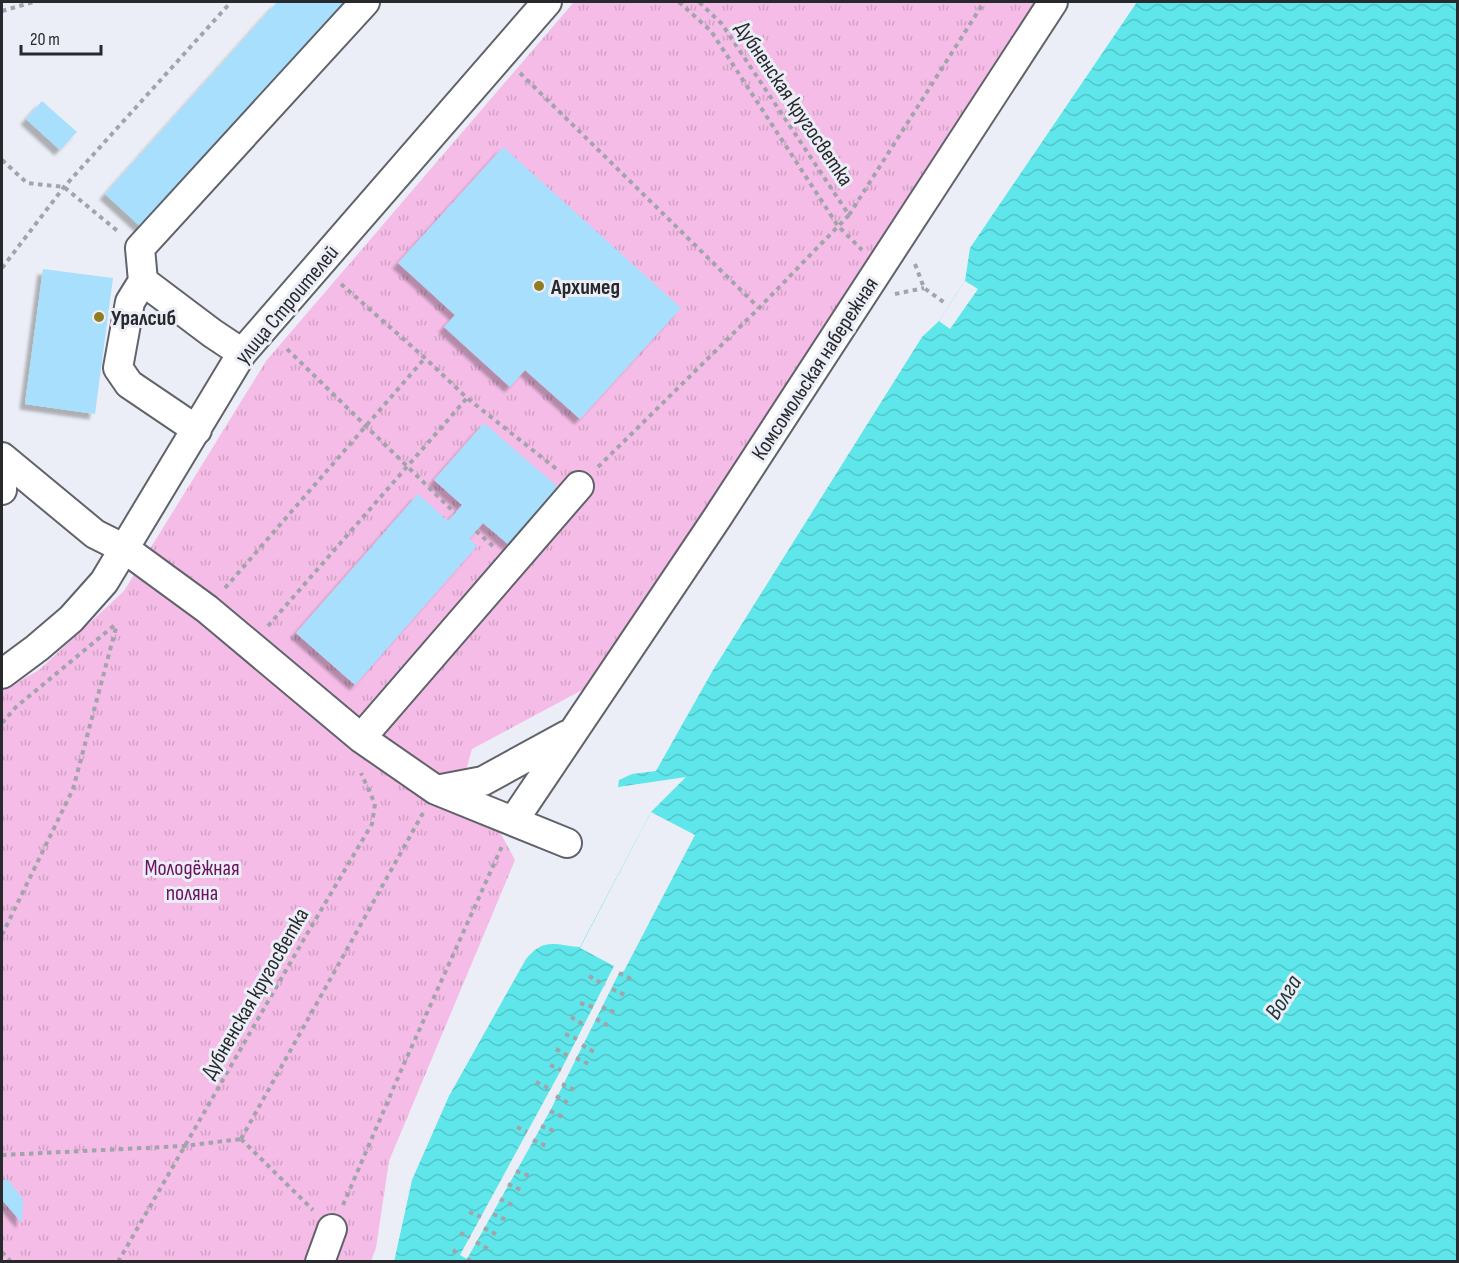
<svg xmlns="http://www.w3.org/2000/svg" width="1459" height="1263" font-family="'Sofia Sans Condensed',sans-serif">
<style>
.park{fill:url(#park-tufts)}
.water{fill:url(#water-waves)}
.pier{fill:#ebeef6}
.building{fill:#a7dffd;filter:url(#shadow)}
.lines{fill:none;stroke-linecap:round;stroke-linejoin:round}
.minor-casing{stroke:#60636a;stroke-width:32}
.path{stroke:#a1a4aa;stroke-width:4;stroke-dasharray:4.5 4.5;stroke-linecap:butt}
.minor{stroke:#fff;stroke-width:28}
.poi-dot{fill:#917c22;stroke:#ebeef6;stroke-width:2}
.labels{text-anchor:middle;stroke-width:6;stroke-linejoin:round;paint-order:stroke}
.street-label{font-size:22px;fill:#27292c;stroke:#ebeef6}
.poi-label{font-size:22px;font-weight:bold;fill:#27292c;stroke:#ebeef6;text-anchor:start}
.park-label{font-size:22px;fill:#6c135f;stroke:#ebeef6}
.water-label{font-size:24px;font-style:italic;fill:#213839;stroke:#ebeef6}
</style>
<defs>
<pattern id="park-tufts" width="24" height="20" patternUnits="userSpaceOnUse" patternTransform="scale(1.5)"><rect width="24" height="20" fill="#f5bce7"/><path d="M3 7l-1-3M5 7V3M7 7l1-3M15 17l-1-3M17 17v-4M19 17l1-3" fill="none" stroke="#d2a2c6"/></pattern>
<pattern id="water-waves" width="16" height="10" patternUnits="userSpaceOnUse" patternTransform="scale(1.5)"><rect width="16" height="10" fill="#5ee6ea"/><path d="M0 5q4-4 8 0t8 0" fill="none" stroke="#52c5c9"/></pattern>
<filter id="shadow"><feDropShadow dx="-5.5" dy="5.5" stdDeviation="1.5" flood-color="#0004"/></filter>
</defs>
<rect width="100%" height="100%" fill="#ebeef6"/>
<path class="park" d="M574,2h470l-445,679 -127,68 -16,57 40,19 19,35 -126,301 -13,87 -5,13 -369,1v-571l37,-21 85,-79 142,-230z"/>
<path class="water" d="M1137,2h320v1259l-1063,1 18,-82 37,-84 77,-137c18,-22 29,-14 54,-12l71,-135 35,-35 -68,10 1,-7 13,-6 24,-3 57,-101 209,-333 17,-16 26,-40 5,-33z"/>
<path class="pier" d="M965,281l13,8 -28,40 -11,-8z
M651,812l44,23 -71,136 -5,2 -69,138 -83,148 -7,-4 101,-185 53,-104 -34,-18z"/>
<path class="building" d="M277,2h67l-202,226 -37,-34z
M42,101l35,31 -17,18 -34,-31z
M503,147l178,161 -101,111 -55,-49 -15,17 -66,-60 11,-12 -57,-52z
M43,269l70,9 -18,136 -70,-10z
M484,423l75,65 -50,57 -26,-22 -14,16 8,7 -122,139 -59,-52 122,-139 30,27 14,-16 -28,-25z
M2,1180h6l15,19 -1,24 -20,-23z"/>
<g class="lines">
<defs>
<path id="minor" d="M143,281l-13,21 -12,66 11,16 68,46
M242,353l-30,-20 -69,-52 -3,-33 225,-246
M2,457l93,77 30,15 82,60 154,129 75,52 131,53
M2,486v4
M2,674l35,-26 34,-29 33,-37 138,-229 305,-351
M361,738l218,-252
M436,790l47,-9 84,-46
M514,820l203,-302 336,-516
M320,1262l12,-33"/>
</defs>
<use href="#minor" class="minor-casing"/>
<path class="path" d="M679,2l32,29 127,195 24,24
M2,11l31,-9
M520,73l239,235
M2,160l25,23 37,4 56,46
M849,215l135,-213
M915,264l9,24 21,15
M2,268l62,-81 167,-185
M341,284l84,74 42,40 92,73
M895,294l29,-6
M287,349l168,164
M598,467l161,-159 90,-93 -127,-191 -23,-22
M476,531l17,15
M225,588l200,-230
M268,626l199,-228
M2,723l14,-16 100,-83
M2,935l71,-146 44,-165
M619,973l16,8
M589,976l16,9
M612,989l13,6
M580,1003l13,4
M602,1007l14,6
M571,1017l13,8
M596,1019l13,7
M565,1034l12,5
M582,1045l14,8
M556,1049l12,7
M576,1058l15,7
M550,1065l11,5
M536,1082l14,7
M562,1084l15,7
M556,1096l14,8
M550,1111l13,6
M541,1126l13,5
M517,1127l10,5
M241,1139l72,71
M241,1139l182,-326
M533,1140l13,6
M2,1155l182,-9 57,-7
M516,1171l16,6
M508,1184l15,7
M500,1199l14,7
M343,1205l60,-139 100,-222
M469,1212l12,5
M493,1214l13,6
M484,1228l15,8
M460,1233l10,4
M476,1242l16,9
M453,1250l7,5
M2,1252l9,10
M467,1259l5,3
M118,1262l186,-323 68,-115 3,-20 -14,-31"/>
<use href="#minor" class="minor"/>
</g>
<g class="poi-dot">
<circle cx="539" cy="286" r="6"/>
<circle cx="99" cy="317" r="6"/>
</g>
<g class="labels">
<g class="street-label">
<text transform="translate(795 103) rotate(56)" y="8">Дубненская кругосветка</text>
<text transform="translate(286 304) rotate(-50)" y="8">улица Строителей</text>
<text transform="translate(814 368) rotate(-57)" y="8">Комсомольская набережная</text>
<text transform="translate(254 993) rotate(-60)" y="8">Дубненская кругосветка</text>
</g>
<g class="poi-label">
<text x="551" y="294">Архимед</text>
<text x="111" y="325">Уралсиб</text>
</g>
<g class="park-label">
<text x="192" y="875">Молодёжная<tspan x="192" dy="25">поляна</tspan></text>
</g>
<g class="water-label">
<text transform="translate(1283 997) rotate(-58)" y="8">Волга</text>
</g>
</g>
<rect width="1459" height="1263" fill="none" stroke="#27292c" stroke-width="6"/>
<path d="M21 45v9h80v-9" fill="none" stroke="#27292c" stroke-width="3"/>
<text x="30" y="45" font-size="18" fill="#27292c" stroke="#ebeef6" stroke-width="4.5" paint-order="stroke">20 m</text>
</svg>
